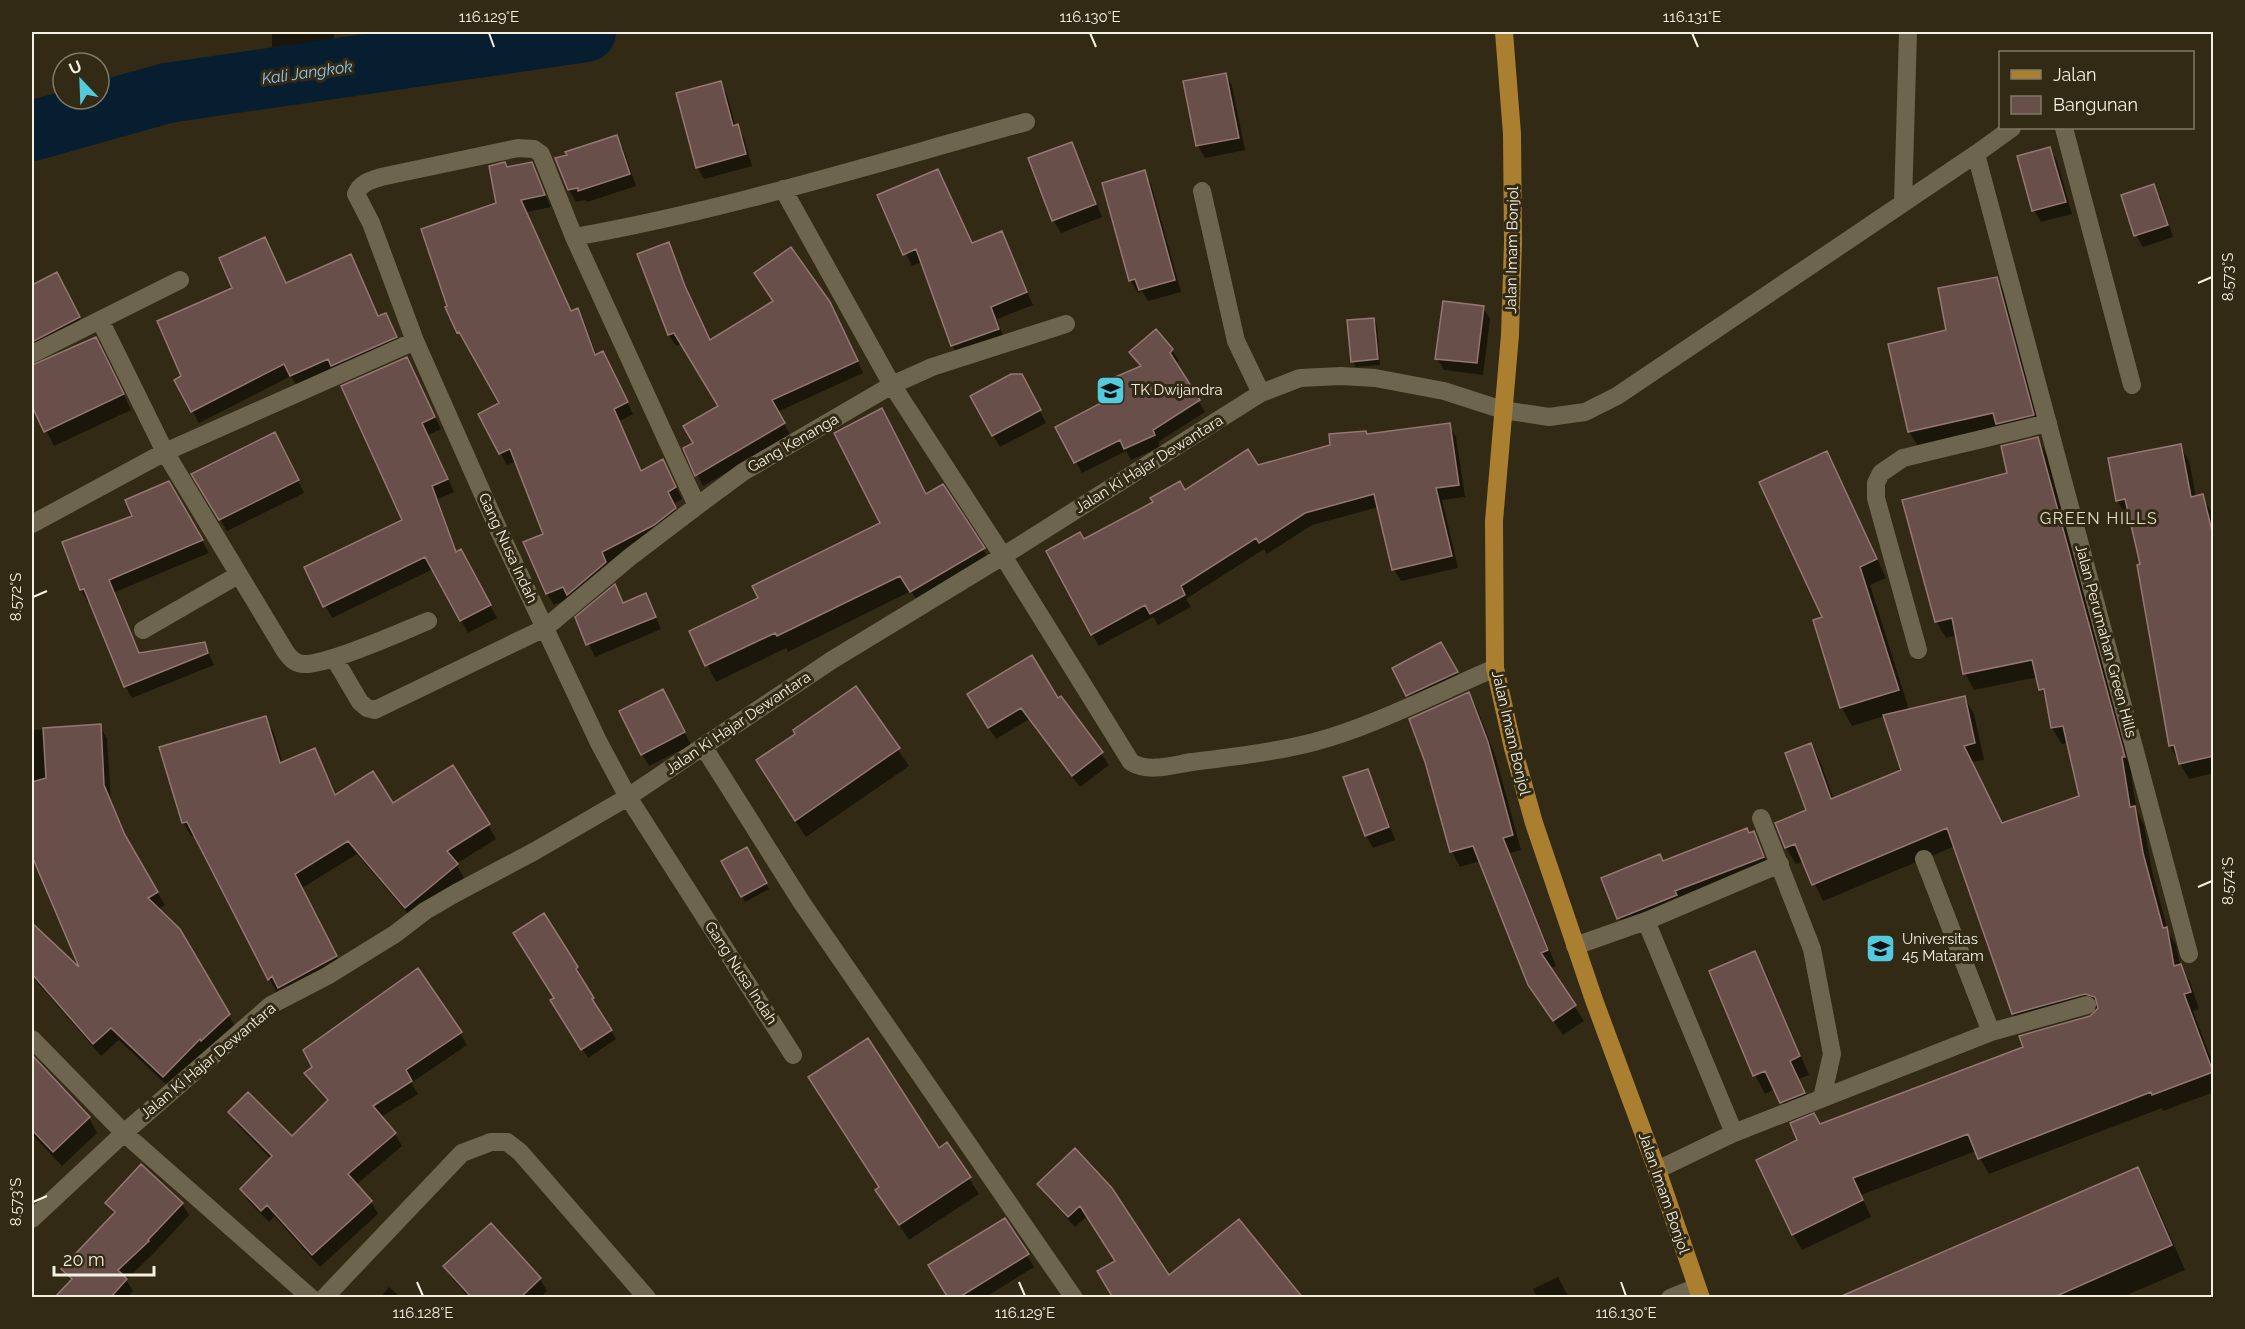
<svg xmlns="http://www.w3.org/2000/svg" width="2245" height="1329" font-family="Raleway,sans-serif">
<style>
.shadow{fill:#0007}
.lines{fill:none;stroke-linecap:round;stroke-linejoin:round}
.river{stroke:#071e30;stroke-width:60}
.building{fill:#694f4a;stroke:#947772;stroke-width:1.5}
.minor{stroke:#6e654e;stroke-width:18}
.major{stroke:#aa7f2f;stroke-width:18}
.ticks{fill:none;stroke:#f4f0e2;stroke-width:2}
.labels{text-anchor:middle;stroke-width:6;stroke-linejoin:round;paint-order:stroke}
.street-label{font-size:15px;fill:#f4f0e2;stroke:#322a14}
.poi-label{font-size:15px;fill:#f4f0e2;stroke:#322a14;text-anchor:start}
.water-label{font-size:16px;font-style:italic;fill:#92c7f6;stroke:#322a14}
.neighbourhood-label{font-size:16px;letter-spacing:1.5px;fill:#e7dec3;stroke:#322a14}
.neatline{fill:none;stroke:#f4f0e2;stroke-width:2}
.ticks-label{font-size:15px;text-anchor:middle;fill:#f4f0e2}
</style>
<rect width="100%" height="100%" fill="#322a14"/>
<path class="shadow" d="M241,32h93v33h-51l-11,-18v-15z
M1225,74l7,12 13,64 -40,8 -7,-12 -13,-64z
M720,82l7,13 9,32 8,11 8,28 -48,13 -7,-12z
M616,136l7,12 13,38 -49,16 -2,-2 -9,2 -7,-12 -1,-34z
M1071,143l7,12 24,62 -41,16 -7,-12 -24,-62z
M2050,149l7,12 15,53 -31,8 -7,-12z
M531,164l20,43 -24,5 44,101 6,-3 7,12 13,34 12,9 24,49 -13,7 21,51h28l13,27 -9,5 9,16 -112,78 -16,7 -7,-11 -2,-59 -29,-74 -9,4 -27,-50 21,-12 -34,-60 -2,1 -7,-12 40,-128 8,-36z
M938,171l34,74 29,-12 32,72 -36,14 8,22 -46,16 -7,-12 -30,-83 -10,4 -33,-70z
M1144,172l7,12 30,108 -33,9 -6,-10 -4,2 -7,-12 -27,-97z
M2153,185l7,12 13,40 -30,10 -7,-12z
M265,239l22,46 64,-29 28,61 13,10 11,22 -105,39 -7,-12 -92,47 -23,-42 7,-4z
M668,244l42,98 64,-40 -18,-28 80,41 27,58 -86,39 14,24 -88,50 -18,-37 10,-5 25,-37 -38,-63 -6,2 -7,-11 -30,-81z
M56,274l31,59 -52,26 -3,5v-78z
M1996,278l8,14 37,137 -42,-3 -82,19 -8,-14 39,-99z
M1483,307l7,12 -7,56 -39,-5 -7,-12z
M1374,320l3,5 3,40 -24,2 -3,-5 -4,-40z
M1156,331l16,19 7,11 -4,3 30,48 -47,30 2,5 -29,13 -5,-9 -44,22 -6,-11 44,-69 21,-25 -10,-16z
M90,339l14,14 27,57 -77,36 -22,-44v-37l5,1z
M413,371l28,58 -13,6 26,57 -16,7 19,54 10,10 30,55 -29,15 -35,-64 -101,49 -26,-50 98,-48z
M1028,388l18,35 -46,24 -28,-50z
M1449,425l7,12 9,60 -23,3 16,68 -57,13 -7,-12 -15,-62 -67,18 -45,29 -3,-5 -78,50 5,8 -33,18 -5,-8 -54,29 -7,-12 -8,-93 101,-49 72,-26 110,-30z
M2038,439l9,16 86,318 -2,1 6,38 7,13 8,46 16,61 8,13 4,19 10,18 9,27 -6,2 21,56v25l-51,19 -1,-3 -173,66 -13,-23 -115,44 10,22 -69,33 -9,-16 6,-93 21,-15 205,-78 66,-31 8,-8 -76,21 -10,-16 -58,-168 -132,55 -19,-40 -8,3 -10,-16 -9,-25 31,-13 3,-65 9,16 14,39 69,-29 -18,-55 -33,10 -10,-18 -27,-87 9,-3 2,-165 11,18 49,107 -16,7 39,125 55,-13 10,17 10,46 -12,2 30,62 78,-27 -12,-54 -6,1 -10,-16 -4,-27 -7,-12 -3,-12 -64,13 -9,-17 -8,-38 -11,3 -10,-17 73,-147z
M281,446l23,47 -77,38 -33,-56z
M2180,446l9,15 7,36 6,-1 9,15 3,12v250l-25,6 -19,-33 -28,-181 -12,-50 -4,1 -9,-16z
M169,483l40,70 -94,39 25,62 64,-11 10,22 -82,33 -7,-12 -34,-85 -3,1 -7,-12 -17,-47 70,-26z
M942,486l51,79 -72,43 -10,-17 -123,61 -2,-4 -70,34 -25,-50 69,-33z
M615,586l9,18 22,-9 15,34 -66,28 -18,-39z
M1440,644l24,41 -49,22 -21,-38z
M856,688l53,78 -103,71 -39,-60 30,-43z
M1469,694l8,14 19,50 25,92 -11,3 46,113 -6,2 34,53 -21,14 -24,-35 -59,-139 -20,6 -8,-15 -25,-91z
M1060,698l49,67 -29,22 -51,-68 -33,20 -21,-32z
M669,703l22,42 -42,21 -7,-12z
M266,718l7,13 10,33 32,-14 22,46 55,9 96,20 8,14 -40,25 8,14 -50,43 -57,-67 -55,34 42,83 -56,30 -8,-12 -3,4 -82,-158 -4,1 -8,-14z
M100,726l7,13 4,61 21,49 33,56 -7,4 21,21 57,98 -65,61 -52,-49 -18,16 -66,-76 -3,1v-56l51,48 -51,-121v-122z
M1367,771l7,12 21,57 -22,8 -7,-12 -21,-58z
M1753,833l17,36 -145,62 -22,-52z
M747,849l22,40 -24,13 -22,-41z
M520,942l57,26 5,9 -2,1 36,61 -28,19 -31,-49 -2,-11z
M1755,953l10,18 44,104 -10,4 15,33 -22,8 -17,-31 -10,5 -10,-19 -45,-104z
M460,1033l7,12 -56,38 7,11 -37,23 14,17 7,12 -46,39 15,17 7,12 -58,53 -46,-51 -5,6 -21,-21 -6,-12 29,-30 -34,-35 -7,-12 62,26 36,-36 -15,-17 -7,-12z
M32,1058l57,60 8,15 -35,33 -30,-32z
M946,1144l33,50 -70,46 -32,-49z
M1075,1150l94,128 117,2 -150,18 -49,-82 -12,11 -29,-32 -7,-11z
M141,1166l41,38 7,11 -35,38 -28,27 7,11 -7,7h-70l15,-16 -8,-13 51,-54 -7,-12z
M2137,1169l14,24 34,77 -65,28h-279z
M1005,1220l29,47 -50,31h-35z
M445,1266l95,13 7,12 -7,7h-71l-17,-20z
M1558,1277l11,21h-32l-4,-9z
M389,1287l12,11h-21z"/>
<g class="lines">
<path class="river" d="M32,131l135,-38 419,-61"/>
</g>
<path class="building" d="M1226,73l13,65 -43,8 -13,-65z
M721,81l12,45 5,-2 8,30 -50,14 -20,-75z
M617,135l13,39 -52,17v-3l-10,2 -13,-32 12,-3 -2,-3z
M1072,142l24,62 -44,17 -24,-63z
M2050,147l16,55 -34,9 -15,-55z
M505,162l2,5 25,-5 13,33 -24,5 50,111 7,-3 17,47 8,-4 25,51 -14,7 27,62 22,-12 13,28 -8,5 8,16 -22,17 -52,27 4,10 -39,33 -4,-8 -17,7 -23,-52 20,-8 -33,-85 -11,5 -21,-40 21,-11 -40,-71 -2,1 -12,-26 2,-1 -26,-77 75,-26 -7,-37z
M938,169l34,74 30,-12 25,61 -36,15 8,22 -48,17 -35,-97 -13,6 -26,-60z
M1145,170l30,110 -36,10 -4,-11 -6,2 -27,-98z
M2154,184l14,41 -34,11 -13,-41z
M265,237l21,46 65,-29 27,62 8,-3 11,24 -66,29 -3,-7 -38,17 -6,-12 -93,48 -17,-32 7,-4 -24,-55 75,-33 -13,-30z
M669,242l16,44 25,54 63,-39 -19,-28 37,-26 39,55 28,59 -86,39 13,23 -90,53 -12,-28 10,-5 -10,-17 35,-20 -44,-73 -6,2 -31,-81z
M57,272l23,45 -48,25v-57z
M1997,277l37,138 -38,9 -3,-11 -85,19 -20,-88 58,-14 -8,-42z
M1443,301l41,5 -7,57 -42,-4z
M1374,318l4,41 -27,3 -4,-42z
M1156,329l17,20 -3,4 30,47 -47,30 2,5 -31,14 -4,-9 -46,23 -19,-36 48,-25 -1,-3 16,-7 -5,-14 28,-12 -12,-14z
M96,337l28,57 -80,38 -12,-26v-41z
M407,357l28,60 -13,6 26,56 -16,7 24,66 5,-3 30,56 -31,16 -35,-64 -102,50 -19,-40 98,-47 -61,-134z
M1011,374h11l19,36 -49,26 -22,-40z
M882,408l44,86 17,-10 42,64 -75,44 -10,-16 -123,60 -2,-3 -70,33 -16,-35 69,-33 -6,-12 128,-63 -46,-90z
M1450,423l9,62 -23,3 16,68 -60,14 -18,-76 -69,19 -46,30 -3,-5 -75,48 4,9 -35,19 -5,-9 -54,30 -45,-84 34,-19 4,7 69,-37 -3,-4 30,-17 5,9 63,-41 10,16 72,-20 -1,-11 37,-3 1,3z
M275,432l24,48 -80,40 -28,-46z
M2038,437l87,320h-3l8,50 5,-1 8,47 20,75 4,-1 7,39 7,-2 10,28 -7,2 29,78 -61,23 -1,-3 -173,67 -10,-25 -115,44 10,22 -71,35 -36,-75 41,-20 -7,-17 24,-10 6,11 203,-77 -4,-11 71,-20 8,-8 -3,-11 -10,-3 -73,20 -65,-186 -135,57 -17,-41 -10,4 -10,-25 31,-13 -21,-57 26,-10 20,56 70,-29 -18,-55 82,-19 10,47 -11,3 38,77 77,-27 -16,-70 -12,2 -7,-39 -5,1 -7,-30 -69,14 -11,-56 -17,4 -33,-122 105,-27 -6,-27z
M2181,444l10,53 12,-3 11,45v217l-35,8 -5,-19 -5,1 -32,-181 3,-1 -15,-65 -9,2 -8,-43z
M1827,451l50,108 -17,8 39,123 -59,18 -27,-88 9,-3 -63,-135z
M169,481l34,59 -94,40 30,73 66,-11 3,11 -84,34 -40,-98 -4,1 -18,-48 70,-26 -7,-16z
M615,584l8,19 23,-10 10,24 -70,28 -11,-28z
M1441,642l17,30 -52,24 -14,-28z
M1032,655l26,43 3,-2 42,56 -31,24 -51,-68 -33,20 -21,-34z
M856,686l44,62 -105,73 -39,-61 39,-26 -2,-4z
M663,689l22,43 -44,23 -22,-44z
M1469,692l19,50 25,93 -10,3 45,112 -7,3 35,52 -23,16 -25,-36 -55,-139 -23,6 -25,-90 -16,-43z
M266,716l14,47 35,-15 20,47 38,-24 20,32 60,-38 37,59 -43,27 11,13 -53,44 -57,-67 -53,33 42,82 -59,32 -6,-12 -4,4 -81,-158 -5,1 -23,-76z
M101,724l3,61 21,50 33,57 -10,6 32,31 50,85 -29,27 -1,-2 -37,38 -52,-49 -18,16 -61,-70v-51l47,44 -47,-111v-74l14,-4 -3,-50z
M1368,769l21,58 -24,9 -22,-59z
M1747,828l2,5 5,-2 10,26 -89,34 2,4 -60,24 -16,-41 59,-24 3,7z
M747,847l20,36 -26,14 -20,-36z
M544,913l34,54 -2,2 18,29 -2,1 20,31 -31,20 -31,-50 4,-2 -41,-65z
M1755,951l45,105 -10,5 15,32 -25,10 -15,-32 -12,5 -44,-105z
M418,968l44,64 -56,38 6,11 -39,25 23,27 -48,41 24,27 -60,54 -45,-50 -6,6 -21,-22 32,-33 -44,-44 20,-20 44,44 36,-36 -24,-27 8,-6 -9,-17z
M868,1038l71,110 8,-6 24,35 -72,48 -24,-35 4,-3 -71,-110z
M32,1055l58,62 -37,35 -21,-22z
M1075,1148l37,40 57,87 70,-56 64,79h-190l-16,-27 18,-10 -35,-55 -12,11 -31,-33z
M141,1164l42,39 -35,37 1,1 -31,29 9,9 -17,19h-56l18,-19 -11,-10 54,-57 -10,-9z
M2138,1167l34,78 -120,53h-215z
M1005,1218l24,36 -71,44h-10l-20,-33z
M491,1223l50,55 -21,20h-48l-29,-32z"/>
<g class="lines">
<path class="minor" d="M2064,128l68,257
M1976,154l213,800
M783,189l109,196 111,171 128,206c17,11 42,3 61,0 41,-5 83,-10 122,-20 60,-16 123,-49 181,-74
M1202,191l34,150 25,52
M1903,203l5,-171
M574,237l-33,-83 -7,-5 -16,-1 -137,29c-10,3 -21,6 -25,17l15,29 44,118 85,192 99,210 29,54 165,258
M100,320l65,132 120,199c5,7 9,12 18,13 23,2 100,-33 125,-43
M32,354l148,-74
M697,506l46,-34 149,-87 40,-18 134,-43
M32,524l133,-72 250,-111
M143,630l95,-55
M1918,650l-42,-152v-15l5,-10 22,-15 145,-35
M334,658l26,44 7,6 8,2 170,-82 85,-71 67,-51 -123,-269c153,-27 302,-74 452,-115
M703,746l99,157 272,395
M1761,818l51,131 20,105 -10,44
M1646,921l88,212
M1575,946l71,-25 134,-57
M1991,1032l96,-27
M32,1039l92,94 187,165
M1657,1170l77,-37 257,-101 -67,-173
M32,1219l92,-86 147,-128 56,-29 68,-42 30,-23 31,-18 79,-42 93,-54 204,-137 171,-104 258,-163 39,-15 41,-2 34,2 69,13 59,19 46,7 36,-5 32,-16 359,-242 36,-26
M324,1298l138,-145 29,-11h16l13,10 127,146
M1670,1298l27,-11"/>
<path class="major" d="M1504,32l8,102 1,109 -3,92 -16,186 1,147 18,80 21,75 60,177 63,170 44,128"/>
</g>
<path class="ticks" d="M489,33l5,14M1090,33l6,14M1692,33l6,14M2198,283l14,-6M33,597l14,-6M2198,887l14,-6M33,1202l14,-6M417,1282l6,14M1019,1282l6,14M1621,1282l5,14"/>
<defs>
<symbol id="school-square" viewBox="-11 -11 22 22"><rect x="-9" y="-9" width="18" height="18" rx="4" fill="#54cadd" stroke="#322a14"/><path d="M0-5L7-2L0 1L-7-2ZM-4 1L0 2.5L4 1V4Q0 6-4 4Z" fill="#111"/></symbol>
<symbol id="university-square" viewBox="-11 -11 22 22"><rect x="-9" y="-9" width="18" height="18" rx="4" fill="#54cadd" stroke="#322a14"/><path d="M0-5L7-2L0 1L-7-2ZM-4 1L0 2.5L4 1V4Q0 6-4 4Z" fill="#111"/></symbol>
</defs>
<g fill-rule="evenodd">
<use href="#school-square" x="1094" y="374" width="33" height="33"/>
<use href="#university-square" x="1864" y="932" width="33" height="33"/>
</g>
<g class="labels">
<g class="street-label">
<text transform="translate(1512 250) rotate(-89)" y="5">Jalan Imam Bonjol</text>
<text transform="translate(793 443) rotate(-30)" y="5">Gang Kenanga</text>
<text transform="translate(1149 464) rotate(-32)" y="5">Jalan Ki Hajar Dewantara</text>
<text transform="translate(508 548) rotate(65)" y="5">Gang Nusa Indah</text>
<text transform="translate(2106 641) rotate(75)" y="5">Jalan Perumahan Green Hills</text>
<text transform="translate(738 723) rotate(-34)" y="5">Jalan Ki Hajar Dewantara</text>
<text transform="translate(1511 733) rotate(77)" y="5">Jalan Imam Bonjol</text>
<text transform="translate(741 973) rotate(57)" y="5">Gang Nusa Indah</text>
<text transform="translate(208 1061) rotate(-40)" y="5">Jalan Ki Hajar Dewantara</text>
<text transform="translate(1664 1193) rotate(71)" y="5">Jalan Imam Bonjol</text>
</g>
<g class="poi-label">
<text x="1131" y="395">TK Dwijandra</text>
<text x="1902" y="944">Universitas<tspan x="1902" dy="17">45 Mataram</tspan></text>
</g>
<g class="water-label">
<text transform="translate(307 72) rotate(-8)" y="6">Kali Jangkok</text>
</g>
<g class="neighbourhood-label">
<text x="2099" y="524">GREEN HILLS</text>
</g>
</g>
<rect width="2245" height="1329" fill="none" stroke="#322a14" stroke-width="66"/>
<rect x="1999" y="51" width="195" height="78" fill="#322a14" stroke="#807966" stroke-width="1.5"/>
<rect x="2011" y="70" width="30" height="9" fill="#aa7f2f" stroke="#807966" stroke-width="1.5"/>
<text x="2053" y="81" font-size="18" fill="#f4f0e2">Jalan</text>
<rect x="2011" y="96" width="30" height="18" fill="#694f4a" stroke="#807966" stroke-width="1.5"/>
<text x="2053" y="111" font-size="18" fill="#f4f0e2">Bangunan</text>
<g transform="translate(81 81) rotate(337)"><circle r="28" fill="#322a14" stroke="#807966" stroke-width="1.5"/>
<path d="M0-4.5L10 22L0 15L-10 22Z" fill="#54cadd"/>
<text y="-9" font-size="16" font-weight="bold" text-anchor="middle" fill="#f4f0e2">U</text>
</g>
<path d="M54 1266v9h100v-9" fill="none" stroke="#f4f0e2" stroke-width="3"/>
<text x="63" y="1266" font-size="18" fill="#f4f0e2" stroke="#322a14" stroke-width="4.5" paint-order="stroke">20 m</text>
<rect x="33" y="33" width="2179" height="1263" class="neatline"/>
<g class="ticks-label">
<text x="489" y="22">116.129°E</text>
<text x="1090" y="22">116.130°E</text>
<text x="1692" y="22">116.131°E</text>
<text transform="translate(2228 277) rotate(-90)" y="5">8.573°S</text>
<text transform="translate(16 597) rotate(-90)" y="5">8.572°S</text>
<text transform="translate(2228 881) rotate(-90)" y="5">8.574°S</text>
<text transform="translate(16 1202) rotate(-90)" y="5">8.573°S</text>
<text x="423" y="1318">116.128°E</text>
<text x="1025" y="1318">116.129°E</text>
<text x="1626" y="1318">116.130°E</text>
</g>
</svg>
